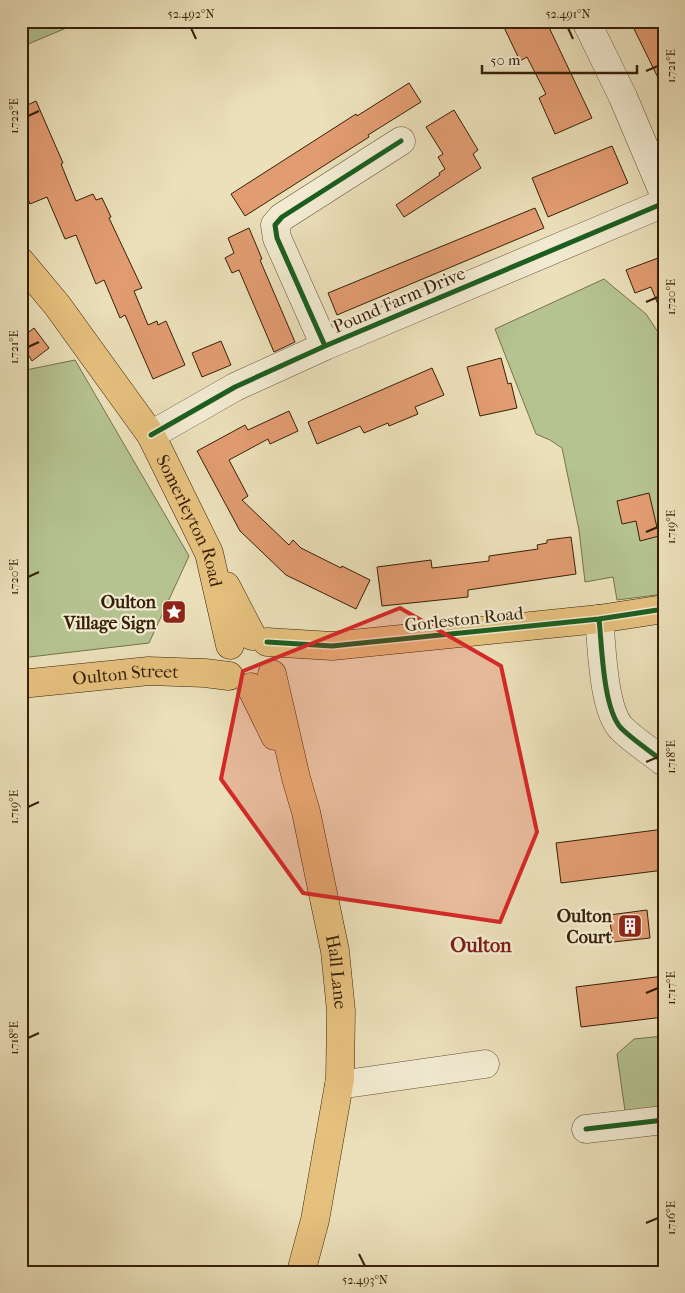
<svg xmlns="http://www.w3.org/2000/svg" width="685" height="1293" font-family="'IM FELL French Canon',serif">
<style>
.green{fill:#b5c391;stroke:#76724c}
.building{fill:#e29c71;stroke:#372008}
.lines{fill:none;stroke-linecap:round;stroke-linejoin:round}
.minor-casing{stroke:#645034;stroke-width:29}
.major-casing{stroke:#372008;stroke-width:29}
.minor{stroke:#f2ebd2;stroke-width:28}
.major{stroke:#e6c07d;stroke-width:28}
.cycleway-casing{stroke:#f2ebd2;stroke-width:8}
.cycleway{stroke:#1b5e20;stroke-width:5}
.marked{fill:#d62828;fill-opacity:0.2;stroke:#d62828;stroke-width:4;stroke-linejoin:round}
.ticks{fill:none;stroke:#372008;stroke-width:2}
.labels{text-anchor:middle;stroke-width:4.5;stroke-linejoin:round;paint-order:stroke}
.street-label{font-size:18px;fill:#372008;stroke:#f2ebd2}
.poi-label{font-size:18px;font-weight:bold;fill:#372008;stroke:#f2ebd2;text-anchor:end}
.quarter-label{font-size:20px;font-weight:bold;fill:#7a1f14;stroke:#f2ebd2}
.neatline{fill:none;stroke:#372008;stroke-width:2}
.ticks-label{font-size:12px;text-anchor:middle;fill:#372008}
</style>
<rect width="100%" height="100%" fill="#ebe0ba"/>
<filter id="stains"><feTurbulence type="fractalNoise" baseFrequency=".004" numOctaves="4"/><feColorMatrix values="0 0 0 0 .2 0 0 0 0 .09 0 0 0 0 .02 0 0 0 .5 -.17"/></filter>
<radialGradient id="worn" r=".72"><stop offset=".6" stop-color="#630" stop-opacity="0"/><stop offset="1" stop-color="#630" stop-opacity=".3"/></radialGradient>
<path class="green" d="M21,21h62l-62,26z
M604,279l42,35 18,27v253l-47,6 -4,-23 -28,5 -6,-52 -17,-82 -12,-8 -14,-6 -41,-105z
M75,360l114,196 -40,87 -128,15v-287z
M664,1036v70l-39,5 -8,-57 17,-15z"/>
<path class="building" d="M501,21h45l46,97 -37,16 -16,-36 7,-4 -19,-37 -7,4z
M630,21h34v69l-24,-49z
M409,83l12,19 -53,33 1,2 -124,79 -14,-22 125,-80 1,2z
M36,101l27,62 -2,1 15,37 17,-7 3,6 6,-2 9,19 -2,1 33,70 -8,3 14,34 9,-4 1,4 8,-4 19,44 -32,14 -28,-64 -5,3 -16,-38 -8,4 -20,-49 -11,4 -18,-42 -17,7 -9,-22v-74z
M454,110l24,40 -5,4 8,14 -77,49 -8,-12 44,-30 -1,-2 6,-4 -7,-12 5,-3 -17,-27z
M612,146l16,37 -80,34 -16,-39z
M535,208l9,20 -207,87 -9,-22z
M249,228l13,31 -2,1 35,82 -21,10 -35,-82 -7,3 -7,-15 9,-5 -6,-15z
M658,258l6,15 -1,44 -12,-30 -16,6 -9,-23z
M34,328l15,20 -17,13 -3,-5 -8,5v-23z
M221,341l10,24 -29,12 -10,-24z
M501,358l7,26 3,-1 6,25 -37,8 -13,-49z
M432,368l12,27 -29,12 3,7 -29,12 -1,-3 -24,10 -4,-7 -43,18 -9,-22z
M289,411l9,20 -28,13 -2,-5 -39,21 19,36 -6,4 47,45 4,-5 8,8 40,20 1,-2 28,14 -14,29 -70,-34 -46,-44 -43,-80 48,-26 3,5z
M649,493l10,43 -19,5 -4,-20 -14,3 -5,-23z
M571,537l5,37 -108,16v7l-86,9 -5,-39 54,-7 1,8 57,-7v-5l49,-7 -1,-4 10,-2v-3z
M664,829v41l-103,13 -5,-40z
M647,910l3,28 -37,4 -4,-27z
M664,976v41l-83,10 -5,-40z"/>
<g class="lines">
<defs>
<path id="minor" d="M586,21l37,76 41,97
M325,346l-48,-108 -2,-13 7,-8 119,-76
M151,435l84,-48 90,-41 339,-143
M599,619c3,28 4,89 22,109 12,12 29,23 43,34
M339,1085l146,-21
M586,1129l78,-9"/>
<g id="major">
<path id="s1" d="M21,262l36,43 94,130 58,118 21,92"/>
<path d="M226,586l26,50"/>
<path d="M267,642l65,4 267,-27 65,-10"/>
<path id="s2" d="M272,674l24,104 10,34 29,139 6,60 -1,68 -25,141 -14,52"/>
<path id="s3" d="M21,684l128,-13 56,2 24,3"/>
<path d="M251,687l24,49"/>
</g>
</defs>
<use href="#minor" class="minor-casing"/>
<use href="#major" class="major-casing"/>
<use href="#minor" class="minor"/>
<use href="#major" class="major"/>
<defs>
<path id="cycleway" d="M325,346l-48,-108 -2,-13 7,-8 119,-76
M151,435l84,-48 90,-41 339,-143
M599,619c3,28 4,89 22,109 12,12 29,23 43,34
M267,642l65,4 267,-27 65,-10
M586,1129l78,-9"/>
</defs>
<use href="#cycleway" class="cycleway-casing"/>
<use href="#cycleway" class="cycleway"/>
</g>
<path class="marked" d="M400,608l101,58 36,166 -37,90 -197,-29 -82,-114 22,-108z"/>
<path class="ticks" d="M191,28l5,11M568,28l5,11M646,71l12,-5M28,116l11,-5M646,302l12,-5M28,347l11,-5M646,532l12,-5M28,577l11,-5M646,762l12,-5M28,807l11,-5M646,993l12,-5M28,1038l11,-5M646,1223l12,-5M359,1254l6,12"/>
<defs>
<symbol id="sight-square" viewBox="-11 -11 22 22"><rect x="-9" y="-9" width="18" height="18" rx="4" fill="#8f2418" stroke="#f2ebd2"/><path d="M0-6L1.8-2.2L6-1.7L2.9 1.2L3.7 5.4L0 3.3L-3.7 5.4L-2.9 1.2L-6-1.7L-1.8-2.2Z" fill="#fff"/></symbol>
<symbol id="building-square" viewBox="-11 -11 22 22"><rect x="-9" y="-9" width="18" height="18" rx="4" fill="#8f2418" stroke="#f2ebd2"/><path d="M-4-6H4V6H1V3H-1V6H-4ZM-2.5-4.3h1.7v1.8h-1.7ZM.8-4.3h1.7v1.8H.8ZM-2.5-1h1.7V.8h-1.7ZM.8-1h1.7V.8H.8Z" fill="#fff"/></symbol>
</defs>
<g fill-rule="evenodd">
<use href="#sight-square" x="160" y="598" width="28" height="28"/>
<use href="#building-square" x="616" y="912" width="28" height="28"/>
</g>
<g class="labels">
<g class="street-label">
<text transform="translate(399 300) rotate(-23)" y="6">Pound Farm Drive</text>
<text dy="6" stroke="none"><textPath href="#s1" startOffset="311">Somerleyton Road</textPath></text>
<text transform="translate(464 619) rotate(-6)" y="6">Gorleston Road</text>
<text dy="6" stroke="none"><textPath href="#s3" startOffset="105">Oulton Street</textPath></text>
<text dy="6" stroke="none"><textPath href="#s2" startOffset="305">Hall Lane</textPath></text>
</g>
<g class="poi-label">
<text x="156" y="608">Oulton<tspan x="156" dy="21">Village Sign</tspan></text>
<text x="612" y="922">Oulton<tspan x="612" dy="21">Court</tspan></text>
</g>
<g class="quarter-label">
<text x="481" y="952">Oulton</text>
</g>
</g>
<rect width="685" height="1293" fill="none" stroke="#ebe0ba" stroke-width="55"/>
<path d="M482 65v8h155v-8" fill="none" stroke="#372008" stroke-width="2.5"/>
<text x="490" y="65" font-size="15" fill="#372008" stroke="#f2ebd2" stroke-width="4" paint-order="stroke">50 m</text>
<rect x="28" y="28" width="630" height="1238" class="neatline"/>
<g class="ticks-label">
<text x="191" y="18">52.492°N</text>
<text x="568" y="18">52.491°N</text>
<text transform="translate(671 66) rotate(-90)" y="4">1.721°E</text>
<text transform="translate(14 116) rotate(-90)" y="4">1.722°E</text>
<text transform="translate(671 297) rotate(-90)" y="4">1.720°E</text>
<text transform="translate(14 347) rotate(-90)" y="4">1.721°E</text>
<text transform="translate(671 527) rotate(-90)" y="4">1.719°E</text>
<text transform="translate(14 577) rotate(-90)" y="4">1.720°E</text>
<text transform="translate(671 757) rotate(-90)" y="4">1.718°E</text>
<text transform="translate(14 807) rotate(-90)" y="4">1.719°E</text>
<text transform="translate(671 988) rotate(-90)" y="4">1.717°E</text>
<text transform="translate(14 1038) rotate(-90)" y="4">1.718°E</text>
<text transform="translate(671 1218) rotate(-90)" y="4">1.716°E</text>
<text x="365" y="1284">52.493°N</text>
</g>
<rect width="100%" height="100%" filter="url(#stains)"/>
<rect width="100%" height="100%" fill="url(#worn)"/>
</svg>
